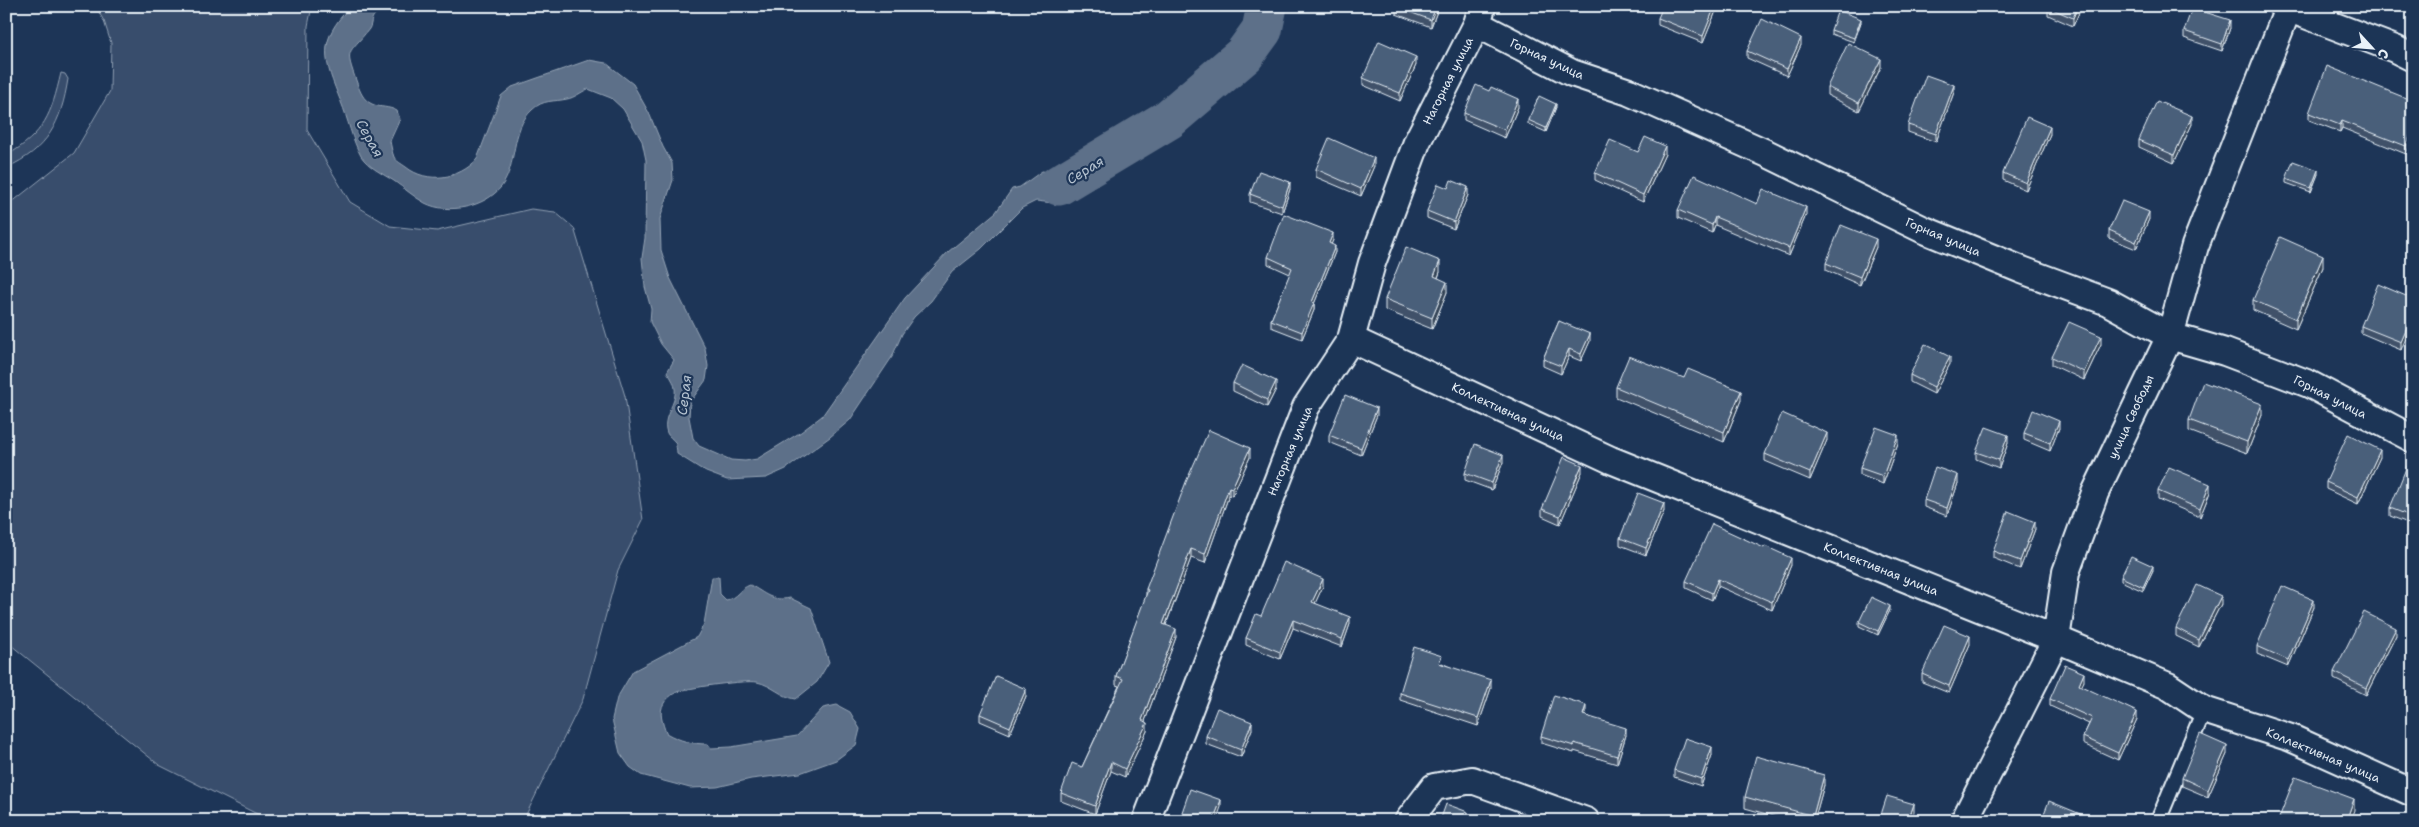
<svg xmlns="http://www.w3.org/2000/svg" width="2419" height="827" font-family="'Shantell Sans',sans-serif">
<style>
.green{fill:#374d6c;stroke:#909fb2}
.water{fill:#5d7089;stroke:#95a4b5}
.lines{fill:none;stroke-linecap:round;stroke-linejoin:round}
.river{stroke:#5d7089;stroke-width:41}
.service-casing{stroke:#e8f1f8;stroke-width:18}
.minor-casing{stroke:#e8f1f8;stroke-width:30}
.service{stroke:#1d3557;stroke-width:14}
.minor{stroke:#1d3557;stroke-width:26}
.wall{fill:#3f5169;stroke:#e8f1f8}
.shaded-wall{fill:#334255;stroke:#e8f1f8}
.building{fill:#495e7a;stroke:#e8f1f8}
.labels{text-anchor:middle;stroke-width:4.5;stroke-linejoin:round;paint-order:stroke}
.street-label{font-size:12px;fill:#e8f1f8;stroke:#1d3557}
.water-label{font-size:14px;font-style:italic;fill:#b7c4d1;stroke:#1d3557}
</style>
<rect width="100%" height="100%" fill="#1d3557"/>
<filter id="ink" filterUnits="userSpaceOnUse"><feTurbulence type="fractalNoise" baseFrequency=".02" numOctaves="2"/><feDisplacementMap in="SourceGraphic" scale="10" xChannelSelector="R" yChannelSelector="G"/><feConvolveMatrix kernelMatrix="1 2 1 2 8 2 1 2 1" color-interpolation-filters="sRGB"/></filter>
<g filter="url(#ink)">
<path class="green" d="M95,6h217l-4,20 -1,104 43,72 40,24 47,5 94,-22 24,3 19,16 51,168 18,124 -25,50 -35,129 -60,122h-252l-112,-56 -153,-124v-438l10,-4 58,-46 36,-62 1,-48 -7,-22z
M61,73l4,1 3,5c-7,44 -20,70 -62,89v-12c39,-23 45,-41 55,-83z"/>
<path class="water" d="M351,6h35c-5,5 -11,6 -14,13 -1,3 -1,7 -3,10 -21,27 -25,18 -12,54 3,8 6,17 15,21 8,4 17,2 25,7l3,8 -10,22c1,5 2,11 4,16 2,4 8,7 12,10 21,17 54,12 71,-8l24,-63 11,-9 77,-27 17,3 27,21 16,29 14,34 9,16 1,17 -13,39 1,31 9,28 35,70 3,18 -2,14 -16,22 -1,15 4,21 6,8 32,14 14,1 12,-2 44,-27 21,-16 83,-118 43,-46 48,-40 16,-23 8,-2 22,-16 17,2 40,-25 13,15 -59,40 -17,-2 -14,7 -41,41 -29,23 -21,29 -17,16 -12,17 -10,23 -42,63 -20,17 -44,32 -20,9 -39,2 -21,-8 -29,-18c0,-4 -1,-9 -2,-12 -2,-3 -7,-6 -8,-9 -8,-22 22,-34 0,-61l7,-12 -13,-16 -11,-22 1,-13 -6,-22 -3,-29 3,-20 1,-78 -4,-19 -19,-32 -12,-11 -23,-9c-7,3 -14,9 -21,10 -13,3 -24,0 -35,11 -22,20 -14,55 -31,77 -16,20 -53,28 -76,16 -11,-6 -21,-15 -31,-22 -11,-7 -26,-14 -33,-25 -9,-16 -13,-37 -20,-54 -17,-42 -25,-60 10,-96z
M712,577h7l1,17 6,6c10,-1 14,-12 24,-15 15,8 22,17 40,13l21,10 18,54 -12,20 -21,17c-15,-2 -24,-14 -39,-17 -12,-2 -64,5 -77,9 -5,1 -13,7 -16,12 -6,9 -1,21 2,30 14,8 26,11 42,11l3,4 20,-1 66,-11 26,-28 14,-3 13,7 10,17 -4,16 -20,15 -36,13 -49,6 -34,8 -27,1 -49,-13 -11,-8 -10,-14 -8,-34 5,-21 16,-27 64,-34 7,-13z"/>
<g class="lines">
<path class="river" d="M1059,185l110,-66 75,-64 18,-25 5,-24"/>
<defs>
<path id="service" d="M2158,821l46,-111"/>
<path id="minor" d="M2282,6l113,43 18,9
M1477,24l95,49 57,19 137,61 156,76 100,41 86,32 62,34 55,16 84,32 104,55
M1351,339l260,121 445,179 112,47 36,24 87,28 122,55
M1146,821l160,-414 45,-68 21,-76 45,-121 60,-118 5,-17
M1408,821l26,-34 38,-7 114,41
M1964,821l92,-182 10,-67 29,-79 75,-157 25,-90 94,-240"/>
</defs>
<use href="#service" class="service-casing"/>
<use href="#minor" class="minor-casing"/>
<use href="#service" class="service"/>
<use href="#minor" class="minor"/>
</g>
<path class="wall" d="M1396,6h43l-8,21 -35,-13z
M1718,6l-15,37 -45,-18v-7z
M2082,6l-9,20 -25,-11v-8z
M1861,22l-7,20 -23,-8v-4z
M2230,28l-8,23 -38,-13v-7z
M1801,45l-14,31 -40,-18v-7z
M1416,65l-16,36 -37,-16v-7z
M1881,67l-22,44 -32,-16v-8z
M1489,91l29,16 -13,31 -41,-18v-7z
M1954,92l-18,50 -28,-10v-7z
M2413,101v36l-7,17 -64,-26 -2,4 -31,-12v-7z
M1556,107l-10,25 -18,-8v-4z
M2192,124l-18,39 -35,-16v-7z
M2050,134l-24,56 -23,-10v-7z
M1638,152l27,2 -22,48 -48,-22v-7z
M1374,166l-13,30 -45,-19v-8z
M2318,174l-7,18 -25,-9v-4z
M1448,188l20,7 -14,34 -27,-11v-7z
M1290,189l-8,24 -32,-11v-8z
M1757,204l49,11 -17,41 -74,-31 -3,8 -34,-15v-8z
M2149,219l-13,30 -27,-11v-8z
M1333,240l-2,4 4,8 -21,52v6l-12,29 -31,-12v-7l19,-46 -22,-10v-7z
M1876,247l-16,38 -34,-15v-7z
M2323,267l-27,62 -43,-19v-10z
M1440,272l-2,6 9,14 -15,37 -47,-19v-11z
M2413,299l-12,51 -40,-17v-7z
M1559,321l31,20 -9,20 -12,-5 -8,18 -18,-8v-7z
M2101,344l-17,36 -32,-15v-8z
M1950,364l-16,30 -24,-12v-7z
M1684,378l57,22 -17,42 -108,-45v-10z
M1233,383l43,6 -9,18 -34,-16z
M1377,415l-16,40 -32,-13v-7z
M2262,415l-15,38 -58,-22v-11z
M2059,428l-9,23 -26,-11v-7z
M1827,440l-17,40 -45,-19v-7z
M1898,443l-15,41 -23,-9v-7z
M2008,443l-9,25 -23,-9v-7z
M1250,457l-18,39 -3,-1 -24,68 -14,-5 -25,67 10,12 -31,84 2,10 -22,46 -14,-6 -16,43 -34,-13v-8l21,-26 37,-81 -3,-1v-9l30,-79v-8z
M2380,457l-22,47 -32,-15v-7z
M1503,462l-11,28 -27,-10v-7z
M2413,468v57l-23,-9v-8z
M1582,472l-22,52 -18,-8v-7z
M1958,483l-11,33 -23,-9v-7z
M2158,491l52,1 -10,25 -42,-18z
M1664,511l-18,44 -26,-10v-7z
M2035,529l-15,40 -27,-11v-7z
M1791,565l-19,45 -54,-24 -6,14 -26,-12v-7z
M2153,570l-10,21 -22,-10v-4z
M1323,586l-8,17 35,21 -8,23 -49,-19 -13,31 -34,-14v-7l15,-22z
M2221,604l-22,43 -23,-11v-8z
M2314,607l-26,60 -31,-13v-8z
M1890,610l-12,25 -19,-9v-4z
M2396,635l-30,60 -32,-16v-7z
M1970,644l-21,49 -27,-11v-8z
M1442,663l49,25 -13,38 -78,-26v-7z
M2084,681l-3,5 56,33 -19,41 -35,-16v-7l6,-13 -39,-18v-7z
M1026,696l-16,38 -30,-13v-7z
M1586,712l-1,3 41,20 -9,29 -43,-13v2l-33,-10v-7z
M1252,729l-11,28 -35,-13v-8z
M2227,754l-19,43 -26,-11v-8z
M1712,755l-11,31 -27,-9v-7z
M1824,785l-10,36h-23l-46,-13v-11z"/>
<path class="shaded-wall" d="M1436,6h3l-8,21v-7z
M1715,6h3l-15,37v-7z
M2078,6h4l-9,20v-8z
M1861,19v3l-7,20v-4z
M2230,20v8l-8,23v-7z
M1801,38v7l-14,31v-7z
M1416,57v8l-16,36v-8z
M1881,59v8l-22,44v-8z
M1954,85v7l-18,50v-8z
M1518,99v8l-13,31v-8z
M1556,104v3l-10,25v-4z
M2192,116v8l-18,39v-8z
M2342,121v7l-2,4v-7z
M2050,127v7l-24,56v-7z
M2413,129v8l-7,17v-8z
M1665,146v8l-22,48v-7z
M1374,158v8l-13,30v-7z
M2318,170v4l-7,18v-4z
M1290,182v7l-8,24v-7z
M1468,187v8l-14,34v-7z
M1806,207v8l-17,41v-8z
M2149,212v7l-13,30v-7z
M1715,217v8l-3,8v-8z
M1333,233v7l-4,10v-7z
M1876,239v8l-16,38v-8z
M1335,246v6l-21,52v6l-12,29v-7l10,-30z
M2323,256v11l-27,62v-10z
M1440,261v11l-6,15v-11z
M1447,282v10l-15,37v-11z
M2413,314v7l-12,29v-8z
M1590,334v7l-9,20v-7z
M2101,336v8l-17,36v-8z
M1569,349v7l-8,18v-8z
M1950,357v7l-16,30v-7z
M1276,381v8l-9,18v-7z
M1741,391v9l-17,42v-10z
M2262,404v11l-15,38v-11z
M1377,408v7l-16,40v-7z
M2059,421v7l-9,23v-8z
M1827,433v7l-17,40v-7z
M1898,435v8l-15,41v-8z
M2008,435v8l-9,25v-8z
M1250,448v9l-18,39v-8z
M2380,450v7l-22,47v-7z
M1503,455v7l-11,28v-7z
M1582,465v7l-22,52v-8z
M1958,475v8l-11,33v-8z
M2210,484v8l-10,25v-8z
M1229,487v8l-24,68v-9z
M1664,503v8l-18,44v-7z
M2035,522v7l-15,40v-8z
M1191,549v9l-28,74v-8z
M1791,558v7l-19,45v-8z
M2153,566v4l-10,21v-4z
M1323,579v7l-11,24v-8z
M1718,579v7l-6,14v-7z
M2221,596v8l-22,43v-7z
M2314,600v7l-26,60v-7z
M1890,606v4l-12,25v-4z
M1350,617v7l-8,23v-8z
M1293,620v8l-13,31v-7z
M2396,628v7l-30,60v-7z
M1176,629v8l-34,92v-9z
M1970,636v8l-21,49v-7z
M2084,673v8l-5,11v-7z
M1491,680v8l-13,38v-8z
M1026,689v7l-16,38v-7z
M1586,705v7l-3,10v-7z
M2137,712v7l-19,41v-7z
M1252,722v7l-11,28v-7z
M1147,723v8l-22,46v-8z
M1626,728v7l-9,29v-8z
M2227,746v8l-19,43v-7z
M1712,747v8l-11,31v-7z
M1111,762v9l-16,43v-8z
M1824,775v10l-10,36h-1v-5z
M2354,799v11l-4,11h-4z
M1221,800v7l-5,14h-3z
M1914,804v8l-3,9h-3z
M1468,812v7l-1,2h-2z"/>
<path class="building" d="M1396,6h40l-5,14 -35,-13z
M1663,6h52l-12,30 -45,-18z
M2049,6h29l-5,12 -25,-11z
M2192,8l38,12 -8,24 -38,-13z
M1838,10l23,9 -7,19 -23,-8z
M1762,19l39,19 -14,31 -40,-18z
M1379,41l37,16 -16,36 -37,-15z
M1848,43l33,16 -22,44 -32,-16z
M2327,66l86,35v28l-7,17 -64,-25 -2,4 -31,-12z
M1926,75l28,10 -18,49 -28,-9z
M1476,85l13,6 2,-4 27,12 -13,31 -41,-17z
M1539,96l17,8 -10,24 -18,-8z
M2157,101l35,15 -18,39 -35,-15z
M2027,117l23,10 -24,56 -23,-10z
M1645,137l20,9 -22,49 -48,-22 15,-33 28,12z
M1329,138l45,20 -13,31 -45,-20z
M2293,161l25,9 -7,18 -25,-9z
M1259,171l31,11 -8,24 -32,-12z
M1694,175l63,29 6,-15 43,18 -17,41 -74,-31 -3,8 -34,-15z
M1451,180l17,7 -14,35 -27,-11 11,-27 10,4z
M2122,201l27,11 -13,30 -27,-12z
M1284,214l49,19 -4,10 6,3 -23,56 2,1 -12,29 -31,-12 21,-52 -24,-11z
M1841,225l35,14 -16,38 -34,-14z
M2280,237l43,19 -27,63 -43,-19z
M1406,247l34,14 -6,15 13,6 -15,36 -47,-19z
M2378,284l35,15v15l-12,28 -40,-16z
M1559,321l31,13 -9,20 -12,-5 -8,17 -18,-7z
M2069,322l32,14 -17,36 -32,-15z
M1925,344l25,13 -16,30 -24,-12z
M1629,356l55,22 4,-9 53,22 -17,41 -108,-45z
M1242,365l34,16 -9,19 -34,-17z
M2203,382l59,22 -15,38 -58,-22z
M1345,395l32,13 -16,40 -32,-13z
M2033,410l26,11 -9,22 -26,-10z
M1782,413l45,20 -17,40 -45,-19z
M1876,427l22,8 -15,41 -23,-8z
M1986,427l22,8 -9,25 -23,-8z
M1209,430l41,18 -18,40 -3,-1 -24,67 -14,-5 -28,75 13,5 -34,91 5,3 -22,46 -14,-7 -16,44 -34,-13 11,-30 10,4 41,-88 -7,-3 32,-86 -2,-1 40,-107z
M2348,434l32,16 -22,47 -32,-15z
M1475,444l28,11 -11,28 -27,-10z
M1564,457l18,8 -22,51 -18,-7z
M2407,466l6,2v49l-23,-9z
M1935,467l23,8 -11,33 -23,-8z
M2169,467l41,17 -10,25 -42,-18z
M1638,493l26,10 -18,45 -26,-10z
M2008,511l27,11 -15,39 -27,-10z
M1712,524l52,24 1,-2 26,12 -19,44 -54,-23 -6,14 -26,-12z
M2131,556l22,10 -10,21 -22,-10z
M1284,562l39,17 -11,23 38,15 -8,22 -49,-19 -13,32 -34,-14 10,-24 5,2z
M2197,585l24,11 -22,44 -23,-12z
M2282,586l32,14 -26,60 -31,-14z
M1871,597l19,9 -12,25 -19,-9z
M2364,612l32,16 -30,60 -32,-16z
M1944,625l26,11 -21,50 -27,-12z
M1414,647l28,9 -3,7 52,17 -13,38 -78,-25z
M2065,665l19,8 -5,12 58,27 -19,41 -35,-16 9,-19 -42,-19z
M996,676l30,13 -16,38 -30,-13z
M1554,695l32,10 -3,10 43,13 -9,28 -43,-13v3l-33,-10z
M1217,708l35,14 -11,28 -35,-14z
M2200,734l27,12 -19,44 -26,-12z
M1685,738l27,9 -11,32 -27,-9z
M1756,756l68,19 -11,41 -68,-19z
M2295,777l59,22 -8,22h-61l-6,-3z
M1190,789l31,11 -8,21h-34z
M1887,796l27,8 -6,17h-29z
M2049,801l41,17 -2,3h-47z
M1446,804l22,8 -3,9h-25z"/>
</g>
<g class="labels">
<g class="street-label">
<text transform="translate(1547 59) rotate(25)" y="4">Горная улица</text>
<text transform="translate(1448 81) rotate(-63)" y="4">Нагорная улица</text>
<text transform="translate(1943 237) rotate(23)" y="4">Горная улица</text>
<text transform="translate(2330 397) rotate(27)" y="4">Горная улица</text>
<text transform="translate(1508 412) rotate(25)" y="4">Коллективная улица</text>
<text transform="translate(2131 417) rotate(-65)" y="4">улица Свободы</text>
<text transform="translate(1290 451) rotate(-67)" y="4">Нагорная улица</text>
<text transform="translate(1881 569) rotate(22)" y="4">Коллективная улица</text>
<text transform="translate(2323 755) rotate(23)" y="4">Коллективная улица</text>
</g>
<g class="water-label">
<text transform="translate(370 138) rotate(61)" y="5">Серая</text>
<text transform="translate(1085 170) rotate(-31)" y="5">Серая</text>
<text transform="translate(684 395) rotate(-83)" y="5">Серая</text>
</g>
</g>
<rect width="2419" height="827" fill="none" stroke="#1d3557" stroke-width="25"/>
<rect x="12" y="12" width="2394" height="802" fill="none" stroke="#e8f1f8" stroke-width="2" filter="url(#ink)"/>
<g transform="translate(2372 48) rotate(116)" stroke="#1d3557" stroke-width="4" paint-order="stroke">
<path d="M0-4L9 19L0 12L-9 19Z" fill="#e8f1f8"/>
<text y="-8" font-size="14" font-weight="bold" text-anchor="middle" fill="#e8f1f8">С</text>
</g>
</svg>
